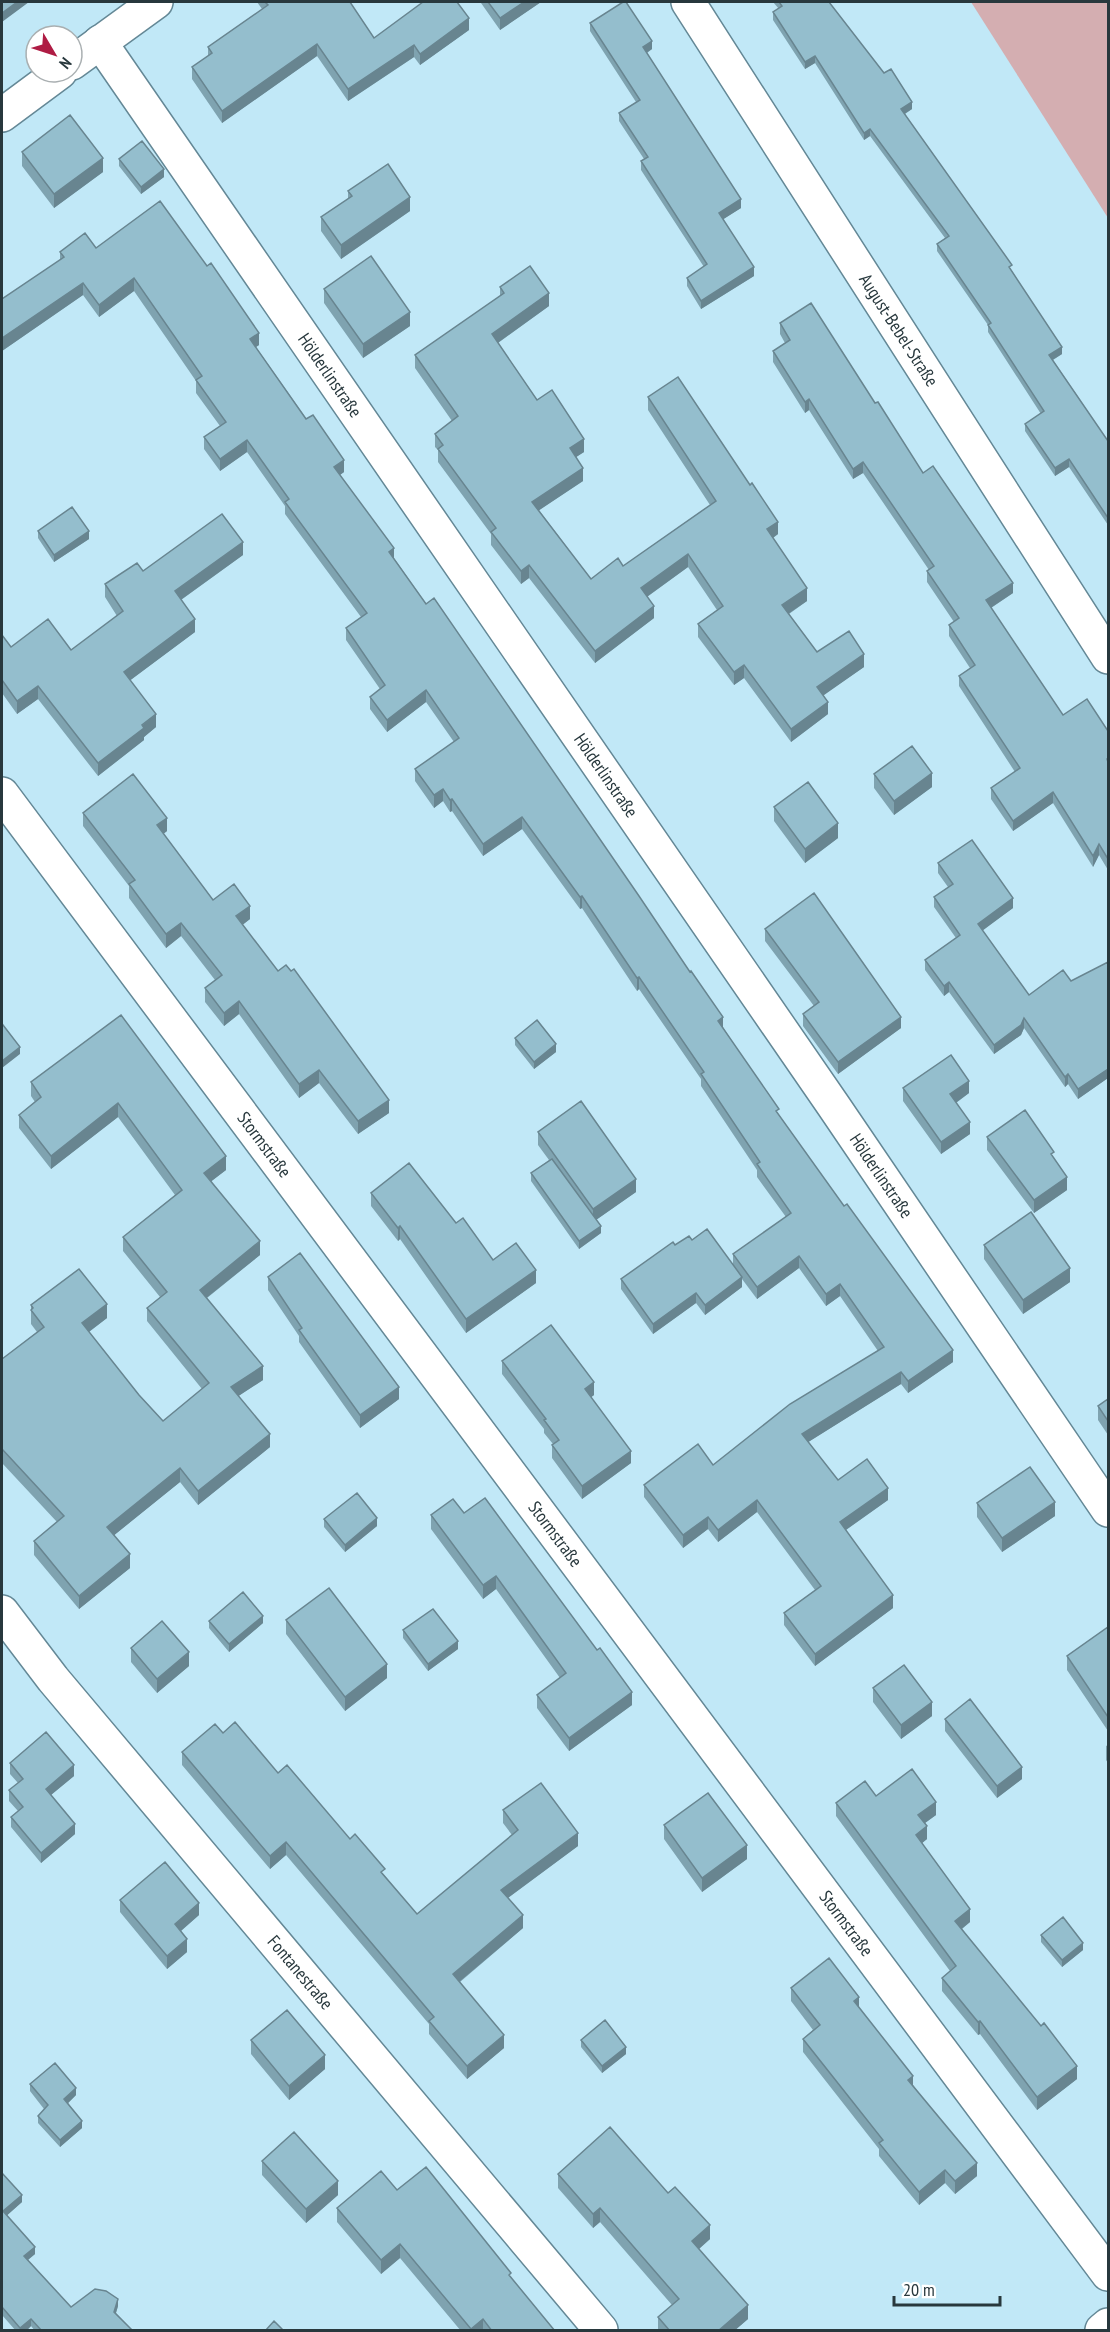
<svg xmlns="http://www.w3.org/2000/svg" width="1110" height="2332" font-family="'PT Sans Narrow',sans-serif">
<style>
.green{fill:#d4aeb1}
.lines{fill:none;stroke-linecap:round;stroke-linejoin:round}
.street-casing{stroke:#648896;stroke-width:36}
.street{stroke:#fff;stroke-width:33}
.wall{fill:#7fa3b0}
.shaded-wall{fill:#688590}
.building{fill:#94becd;stroke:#688590;stroke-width:1.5}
.labels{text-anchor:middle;stroke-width:4.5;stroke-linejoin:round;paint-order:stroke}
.street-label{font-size:18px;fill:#28383d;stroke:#fff}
</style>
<rect width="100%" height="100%" fill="#c1e8f7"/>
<path class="green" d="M971,2h137v216z"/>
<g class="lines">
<defs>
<g id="street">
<path id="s1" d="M688,2l420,655"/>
<path id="s2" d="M100,42l733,1063 275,405"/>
<path d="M72,63l84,-61"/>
<path d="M2,115l58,-43"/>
<path id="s3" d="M2,794l1106,1480"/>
<path id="s4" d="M2,1612l51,67 548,651"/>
<path d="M1102,2330l6,-5"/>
</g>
</defs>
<use href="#street" class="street-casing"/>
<use href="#street" class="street"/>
</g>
<path class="wall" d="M257,2h93l24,36 95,-8 -49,35 -6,-8 -66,44 -31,-45 -95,67 -30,-44v-12l16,-11v-9l54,-38z
M481,2h60l-41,28 -19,-27z
M773,2h56l83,107 -7,5 107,157 50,83 -9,6 55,81v84l-39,-58 -14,9 -30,-45v-7l16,-10 -53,-82v-7l-51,-74v-7l8,-6 -75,-102 -6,4 -49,-77 -10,6 -32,-49v-8l6,-3z
M590,23l62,26 -5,4 94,155 -18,11 31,57 -53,33 -14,-23v-8l17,-11 -63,-97v-9l3,-2 -25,-38v-8l17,-11 -46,-71z
M22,152l81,20 -49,36 -32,-42z
M119,159l45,18 -23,17 -22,-28z
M348,191l62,20 -69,48 -20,-28v-14l27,-18z
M96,248l163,97 -3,2 88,125 -4,3 54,83 329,469 56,88 174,247 -45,31 -7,-9 -93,58 30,38 50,20 -42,30 47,78 -78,58 -31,-41v-12l31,-23 -58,-78 -39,30 -10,-13 -25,19 -39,-51v-12l69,-20 165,-114 -38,-55 -14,10 -27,-38 -42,31 -15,-20v8l-37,28 -9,-12 -43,31 -32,-45v-10l54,-34 17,-5 41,24v-10l53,-37 -29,-40v-7l-56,-84v-7l-62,-90 -2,2 -55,-83 -2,1 -58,-80 -39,27 -31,-45 -2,1 -7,-11 -9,7 -19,-27v-12l39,-27 -28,-40 -39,30 -17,-23v-12l10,-8 -34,-49v-12l15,-11 -76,-103v-8l-38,-54 -27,19 -16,-22v-12l16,-11 -24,-33v-12l-62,-90 -35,26 -16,-22 -81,56v-52l58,-39v-8z
M500,287l49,19 -51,37 39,57 47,52 -8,5 7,24 -44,29 52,69 32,-13 87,-61 -62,-95v-13l130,137 -5,4 34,63 -18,13 28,38 47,15 -41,28 5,19 -37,28 -47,-64 -10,7 -36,-48v-13l19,-14 -29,-43 -41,30 7,21 -59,45 -66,-85 -8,6 -30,-39v-11l-53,-72v-12l-3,-3v-13l17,-13 -37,-53v-13l85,-59z
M324,289l86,37 -47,32 -39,-55z
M780,323l95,80 48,70 90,120 -22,15 72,107 45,16v139l-9,-15 -6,12 -40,-64 -40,28 -22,-32v-11l24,-16 -56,-86v-10l11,-8 -21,-32v-11l5,-3 -27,-40v-11l2,-1 -66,-97 -10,6 -44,-69 -4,3 -32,-51v-11l12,-8 -5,-9z
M38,531l51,8 -35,23 -16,-24z
M243,555l-62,45 14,32 -65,48 26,47 -12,10v3l-46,36 -60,-77 -21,15 -15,-21v-58l9,12 60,3 46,-34 -12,-19v-13l38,-13z
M874,774l58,13 -38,28 -20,-27z
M774,807l64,31 -33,25 -31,-42z
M83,813l84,18 -4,3 50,66 37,19 -8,6 147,188 -31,21 -39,-51 -20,15 -60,-84 -15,12 -19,-24v-14l10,-8 -34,-44 -15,12 -37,-50v-12l-46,-60z
M938,863l75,45 -31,22 47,65 42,-14 37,-19v116l-30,21 -10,-15 -3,3 -41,-59 -3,7 -27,19 -45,-62 -5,4 -19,-26v-10l31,-22 -22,-31v-10l14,-10 -10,-14z
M765,929l136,99 -63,46 -35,-48v-12l11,-8 -49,-65z
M121,1015l105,155 -15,11 49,74 -53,43 56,82 -25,16 32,51 -72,58 -18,-23 -66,53 16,33 -51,41 -45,-54v-14l23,-19 -55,-59v-104l35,-27 -6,-8v-19l76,13 -18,14 50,63 24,26 39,-32 -55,-68v-13l13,-11 -37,-46v-14l52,-42 -57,-78 -67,52 -32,-41v-13l16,-13 -4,-6v-14z
M515,1038l41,14 -22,17 -19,-24z
M903,1088l66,5 -13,10 14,31 -29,20 -38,-53z
M538,1132l98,60 -40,28 5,13 -22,16 -48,-68v-8l18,-13 -11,-15z
M987,1137l67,22 13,31 -33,23 -47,-63z
M371,1193l85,30 37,37 43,23 -70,50 -66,-94 -2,2 -27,-35z
M984,1245l86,37 -47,32 -39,-55z
M268,1277l131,122 -39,29 -61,-86v-6l-31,-46z
M502,1361l92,34 -3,2 40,66 -49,36 -30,-41v-13l1,-1 -9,-11v-4l-42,-55z
M1108,1399v36l-10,-15v-14z
M977,1503l78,13 -53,36 -25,-35z
M464,1513l168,192 -63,46 -32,-43v-13l23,-17 -64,-89 -13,10 -52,-70v-14z
M324,1519l53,7 -32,26 -21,-25z
M286,1620l101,58 -42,33 -59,-77z
M209,1621l54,2 -34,29 -20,-24z
M1108,1627v104l-41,-61v-14z
M403,1630l55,19 -30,22 -25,-33z
M131,1648l58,18 -32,27 -26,-31z
M873,1688l59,28 -31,23 -28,-37z
M945,1719l77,60 -25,19 -52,-67z
M223,1733l55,40 72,66 35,37 32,38 95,-79 -9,-12v-13l75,36 -70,52 15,30 -63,54 44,66 -37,31 -38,-45v-10l-143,-169 -16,14 -88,-104v-13z
M1108,1745v18l-2,-3v-14z
M10,1763l64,13 -23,19 24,39 -34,29 -30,-36v-10l7,-6 -9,-10v-11l9,-7 -8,-9z
M876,1796l60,19 -11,8 2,16 -5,4 48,79 -8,7 115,150 -40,31 -57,-76 -2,1 -36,-44v-13l8,-7 -114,-155v-13z
M664,1825l83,34 -45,33 -38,-53z
M120,1900l79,15 -18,16 6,21 -20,17 -47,-57z
M1041,1935l42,15 -21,17 -21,-25z
M791,1988l68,20 118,168 -22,18 -10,-11 -26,22 -40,-49v-7l-76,-97v-13l10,-9 -22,-29z
M251,2040l74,29 -36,31 -38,-46z
M581,2040l45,14 -24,19 -21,-26z
M30,2084l46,11 -8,8 14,25 -22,19 -22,-24v-7l6,-7 -14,-18z
M262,2161l76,34 -32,28 -44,-48z
M2,2173l20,29 -15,13 28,39 -7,6 43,47 47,-1 -2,7 17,18h-98l-4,-5 -5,5h-10l-14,-16z
M558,2174l152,65 -11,10 49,70 -14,12h-76v-14l14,-12 -72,-83 -7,6 -35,-40z
M397,2190l114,88 44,53h-94l-61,-73 -19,16 -44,-52v-14z"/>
<path class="shaded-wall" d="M17,2h12l-27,20v-9z
M524,2h17l-41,28v-12z
M469,18v12l-49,35v-11z
M652,41v8l-9,6v-8z
M317,44v12l-95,67v-12z
M414,45v12l-66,44v-12z
M815,56v7l-10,6v-7z
M912,102v7l-11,7v-7z
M870,129v7l-6,4v-7z
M103,158v14l-49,36v-14z
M164,169v8l-23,17v-7z
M410,197v14l-69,48v-14z
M741,199v9l-22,14v-9z
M754,267v9l-53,33v-8z
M134,278v13l-35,26v-12z
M83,283v12l-81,56v-13z
M549,293v13l-57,41v-13z
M410,312v14l-47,32v-14z
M259,333v12l-9,6v-12z
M1062,347v7l-13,8v-7z
M809,399v11l-4,3v-11z
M584,439v13l-14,9v-13z
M247,440v12l-27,19v-12z
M1069,459v8l-14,9v-8z
M344,460v12l-10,7v-12z
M863,462v11l-10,6v-10z
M583,468v13l-51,34v-13z
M778,522v12l-11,8v-13z
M89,531v8l-35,23v-7z
M243,542v13l-68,49v-13z
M394,548v13l-5,-9z
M688,554v13l-47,34v-13z
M529,565v13l-8,6v-13z
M1013,583v10l-27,18v-11z
M807,588v13l-25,17v-13z
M654,606v12l-59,45v-12z
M195,619v13l-71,53v-13z
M864,654v13l-47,33v-13z
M744,665v13l-10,7v-13z
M38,686v13l-21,15v-13z
M426,690v12l-39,30v-12z
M828,702v12l-37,28v-13z
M156,714v13l-12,10v3l-46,36v-13z
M932,773v14l-38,28v-14z
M443,789v12l-9,7v-13z
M1053,792v11l-40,28v-10z
M452,799v12l-2,1v-12z
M522,817v12l-39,27v-12z
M167,818v13l-10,8v-14z
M838,823v15l-33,25v-14z
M1099,844v11l-6,12v-11z
M582,896v12l-2,1v-12z
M1013,898v10l-35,26v-10z
M250,906v13l-14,11v-14z
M181,923v13l-15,12v-14z
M639,977v12l-2,2v-13z
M949,982v10l-5,4v-10z
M239,1001v13l-15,12v-13z
M723,1017v13l-5,-9z
M901,1017v11l-63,46v-12z
M1024,1018v10l-3,7 -27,19v-9z
M556,1044v8l-22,17v-7z
M20,1047v7l-18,14v-7z
M1108,1069v9l-30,21v-10z
M319,1070v13l-20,15v-14z
M1068,1074v10l-3,3v-10z
M969,1081v12l-19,14v-13z
M389,1100v13l-31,21v-13z
M118,1103v14l-67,52v-13z
M970,1122v12l-29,20v-12z
M226,1156v14l-22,17v-14z
M1067,1177v13l-33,23v-13z
M636,1179v13l-43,30v-13z
M400,1226v13l-2,2v-13z
M601,1226v7l-22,16v-8z
M260,1241v14l-60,48v-13z
M799,1256v12l-42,31v-12z
M1070,1268v14l-47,32v-14z
M536,1270v13l-70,50v-14z
M742,1277v10l-37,28v-10z
M840,1284v12l-14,10v-12z
M696,1293v10l-43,31v-10z
M107,1304v14l-25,19v-14z
M953,1350v12l-45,31v-12z
M263,1366v14l-32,21v-14z
M901,1372v12l-99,62v-12z
M594,1382v13l-9,7v-13z
M399,1387v12l-39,29v-13z
M270,1434v13l-72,58v-14z
M631,1451v12l-49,36v-13z
M180,1468v14l-73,59v-14z
M888,1488v12l-48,34v-12z
M757,1500v12l-39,30v-12z
M1055,1502v14l-53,36v-14z
M708,1517v12l-25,19v-13z
M377,1518v8l-32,26v-7z
M130,1554v14l-51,41v-13z
M496,1576v13l-13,10v-14z
M893,1595v13l-78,58v-12z
M263,1616v7l-34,29v-8z
M458,1641v8l-30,22v-7z
M189,1652v14l-32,27v-14z
M387,1664v14l-42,33v-14z
M632,1692v13l-63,46v-13z
M932,1702v14l-31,23v-14z
M74,1765v11l-28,23v-10z
M1022,1767v12l-25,19v-12z
M936,1802v13l-18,13v-13z
M75,1824v10l-34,29v-10z
M927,1826v13l-11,9v-13z
M578,1833v13l-77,57v-13z
M286,1842v13l-16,14v-13z
M747,1845v14l-45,33v-14z
M199,1903v12l-24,21v-12z
M970,1909v13l-15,12v-13z
M523,1915v13l-70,59v-13z
M187,1939v13l-20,17v-13z
M1083,1943v7l-21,17v-7z
M859,1997v13l-5,-9z
M980,2021v13l-2,1v-13z
M504,2035v13l-37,31v-13z
M626,2047v7l-24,19v-7z
M325,2055v14l-36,31v-14z
M1077,2066v13l-40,31v-13z
M913,2076v13l-5,-9z
M76,2088v7l-12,12v-8z
M82,2121v7l-22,19v-7z
M977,2163v13l-22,18v-13z
M945,2170v13l-26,22v-13z
M338,2181v14l-32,28v-14z
M22,2195v7l-19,17v-8z
M600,2208v14l-7,6v-14z
M710,2225v14l-18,16v-14z
M400,2244v14l-19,16v-14z
M35,2247v7l-11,9v-7z
M118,2299v7l-4,13v-7z
M748,2305v14l-14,12h-16z
M31,2319v7l-5,5h-6v-3z
M483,2319v12h-12v-2z"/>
<path class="building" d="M2,2h15l-15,11z
M265,2h85l24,36 49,-36h34l12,16 -49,36 -6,-9 -66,44 -31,-45 -95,67 -30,-44 20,-14 -4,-6 60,-42z
M488,2h36l-24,16z
M623,2h3l26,39 -9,6 98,152 -22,14 35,54 -53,34 -14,-23 20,-14 -66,-103 7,-4 -29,-44 21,-13 -50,-77z
M779,2h50l55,71 7,-4 21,33 -11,7 111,156 -3,2 53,80 -13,8 59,86v77l-39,-59 -14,9 -30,-44 19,-13 -56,-86 3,-2 -54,-79 12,-8 -79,-107 -6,4 -49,-77 -10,6 -32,-50 9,-6z
M70,115l33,43 -49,36 -32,-42z
M142,141l22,28 -23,18 -22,-28z
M388,164l22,33 -69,48 -20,-28 31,-21 -4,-5z
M160,201l47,65 4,-3 48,70 -9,6 56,80 7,-4 31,45 -10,7 60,81 -5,4 37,52 8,-6 205,298 51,76 1,-1 32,46 -5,4 61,88 -3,2 68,95 3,-2 106,146 -45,31 -7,-9 -99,62 36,46 29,-21 21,29 -48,34 53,73 -78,59 -31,-41 37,-27 -64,-86 -39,30 -10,-13 -25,18 -39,-50 54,-41 15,21 77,-61 94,-57 -44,-63 -14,10 -27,-38 -42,31 -24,-33 58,-41 -34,-49 3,-2 -59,-88 3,-2 -65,-95 -2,1 -55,-82 -2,1 -58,-80 -39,27 -31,-45 -2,1 -7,-11 -9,6 -19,-26 44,-31 -33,-48 -39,30 -17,-23 15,-12 -39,-57 21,-15 -82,-111 4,-3 -42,-59 -27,19 -16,-22 22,-15 -30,-42 6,-4 -68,-98 -35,27 -16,-22 -81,55v-39l62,-42 -4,-5 25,-19 11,15z
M371,256l39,56 -47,32 -39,-55z
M530,266l19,27 -57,41 45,66 15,-10 32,49 -14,9 13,20 -51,34 59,77 27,-21 5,8 93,-65 -68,-104 30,-20 72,108 2,-2 26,39 -11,7 40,59 -25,17 35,47 32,-21 15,23 -47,33 11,15 -37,27 -47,-64 -10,7 -36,-48 25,-18 -35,-52 -47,34 13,18 -59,45 -66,-86 -8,6 -30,-39 5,-4 -58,-79 5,-4 -8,-11 23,-18 -43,-61 89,-62 -4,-6z
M811,303l64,100 3,-1 45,71 10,-7 80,117 -27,17 77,115 24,-16 21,32v27l-1,1 1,3v97l-9,-15 -6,12 -40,-64 -40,29 -22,-33 29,-20 -61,-92 16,-11 -26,-40 10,-7 -32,-47 7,-5 -71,-104 -10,7 -44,-70 -4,3 -32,-51 17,-11 -10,-17z
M72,507l17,24 -35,24 -16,-24z
M222,514l21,28 -68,49 20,28 -71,53 32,42 -14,11 2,3 -46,35 -60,-77 -21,15 -15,-21v-45l9,12 37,-28 23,31 52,-39 -18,-27 32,-21 6,8z
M912,746l20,27 -38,28 -20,-27z
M133,774l34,44 -10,7 56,75 21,-16 16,22 -14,10 42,55 8,-6 5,6 3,-2 95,131 -31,21 -39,-51 -20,14 -60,-83 -15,12 -19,-25 17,-13 -41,-52 -15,11 -37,-50 6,-4 -52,-67z
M808,782l30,41 -33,26 -31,-42z
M972,840l41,58 -35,26 51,71 34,-25 8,11 37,-19v107l-30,20 -10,-15 -3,3 -41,-59 -3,7 -27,20 -45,-63 -5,4 -19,-26 35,-25 -26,-38 19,-13 -15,-21z
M814,893l87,124 -63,45 -35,-48 16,-12 -54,-73z
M121,1015l105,141 -22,17 56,68 -60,49 63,76 -32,21 39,47 -72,57 -18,-23 -73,59 23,27 -51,42 -45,-55 30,-25 -62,-67v-90l42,-32 -13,-17 2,-2 -2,-3 48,-36 28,35 -25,19 57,72 24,26 46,-38 -62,-75 20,-16 -44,-55 59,-47 -64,-87 -67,53 -32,-41 22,-18 -10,-15z
M537,1020l19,24 -22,18 -19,-24z
M3,1025l17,22 -18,14v-35z
M951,1055l18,26 -19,13 20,28 -29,20 -38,-54z
M581,1101l55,78 -43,30 -55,-77z
M1025,1110l29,42 -3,2 16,23 -33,23 -47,-63z
M552,1159l49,67 -22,15 -48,-68z
M409,1163l47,60 7,-5 30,42 23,-17 20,27 -70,49 -66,-93 -2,2 -27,-35z
M1031,1212l39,56 -47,32 -39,-55z
M707,1229l35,48 -37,28 -9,-12 -43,31 -32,-45 52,-37 2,3 14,-9 3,4z
M300,1253l99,134 -39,28 -61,-85 3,-2 -34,-51z
M551,1325l43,57 -9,7 46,62 -49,35 -30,-41 7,-5 -15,-20 2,-1 -44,-58z
M1108,1399v22l-10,-15z
M1030,1467l25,35 -53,36 -25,-35z
M357,1493l20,25 -32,27 -21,-26z
M485,1498l112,152 3,-2 32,44 -63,46 -32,-43 29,-22 -70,-97 -13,9 -52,-70 22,-16 11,14z
M329,1588l58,76 -42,33 -59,-77z
M243,1592l20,24 -34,28 -20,-23z
M433,1609l25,32 -30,23 -25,-34z
M162,1621l27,31 -32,27 -26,-31z
M1108,1627v90l-41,-61z
M904,1665l28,37 -31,23 -28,-37z
M970,1699l52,68 -25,19 -52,-67z
M235,1722l43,51 9,-8 63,74 5,-5 30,35 -4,3 36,42 101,-84 -15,-20 38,-27 37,50 -77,57 22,25 -70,59 51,61 -37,31 -38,-45 5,-4 -148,-175 -16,14 -88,-104 33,-28 8,9z
M46,1732l28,33 -28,24 29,35 -34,29 -30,-36 12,-10 -14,-17 14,-11 -13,-16z
M912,1769l24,33 -18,13 9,11 -11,9 54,74 -15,12 86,105 3,-3 33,43 -40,31 -57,-76 -2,1 -36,-44 14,-12 -120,-163 29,-22 11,15z
M708,1793l39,52 -45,33 -38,-53z
M165,1862l34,41 -24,21 12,15 -20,17 -47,-56z
M1063,1917l20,26 -21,17 -21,-25z
M829,1958l30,39 -5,4 59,75 -5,4 69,83 -22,18 -10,-11 -26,22 -40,-49 4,-3 -80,-101 17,-14 -29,-37z
M287,2010l38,45 -36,31 -38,-46z
M605,2020l21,27 -24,19 -21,-26z
M55,2063l21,25 -12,11 18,22 -22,19 -22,-24 10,-11 -18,-21z
M610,2127l58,66 7,-6 35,38 -18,16 56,64 -30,26h-48l-12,-14 21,-18 -79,-91 -7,6 -35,-40z
M294,2132l44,49 -32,28 -44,-48z
M426,2167l85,106 -2,2 46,56h-63l-9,-12 -12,10 -71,-85 -19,16 -44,-52 44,-37 16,19z
M2,2173l20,22 -19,16 32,36 -11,9 47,51 24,-18 11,2 12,8 -4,13 19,19h-91l-11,-12 -11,9 -18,-21z
M274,2321l10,10h-19z"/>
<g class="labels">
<g class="street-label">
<text dy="6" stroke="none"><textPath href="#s1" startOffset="390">August-Bebel-Straße</textPath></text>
<text dy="6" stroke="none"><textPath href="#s2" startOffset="405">Hölderlinstraße</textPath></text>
<text dy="6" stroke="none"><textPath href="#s2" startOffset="891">Hölderlinstraße</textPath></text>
<text dy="6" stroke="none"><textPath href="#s3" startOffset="438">Stormstraße</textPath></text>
<text dy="6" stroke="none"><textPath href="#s2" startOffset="1377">Hölderlinstraße</textPath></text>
<text dy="6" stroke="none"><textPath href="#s3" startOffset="924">Stormstraße</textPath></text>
<text dy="6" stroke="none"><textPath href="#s3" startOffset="1410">Stormstraße</textPath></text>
<text dy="6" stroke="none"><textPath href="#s4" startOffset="468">Fontanestraße</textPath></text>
</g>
</g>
<rect width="1110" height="2332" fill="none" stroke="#28383d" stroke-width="6"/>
<g transform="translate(54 54) rotate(129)"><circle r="28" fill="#ffffff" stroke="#a9afb1" stroke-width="1.5"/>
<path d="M0-4.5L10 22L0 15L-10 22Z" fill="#af1c44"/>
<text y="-9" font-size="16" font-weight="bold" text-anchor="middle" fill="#28383d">N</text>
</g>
<path d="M894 2296v9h106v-9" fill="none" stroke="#28383d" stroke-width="3"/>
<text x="903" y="2296" font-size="18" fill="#28383d" stroke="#ffffff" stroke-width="4.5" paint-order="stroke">20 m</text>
</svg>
